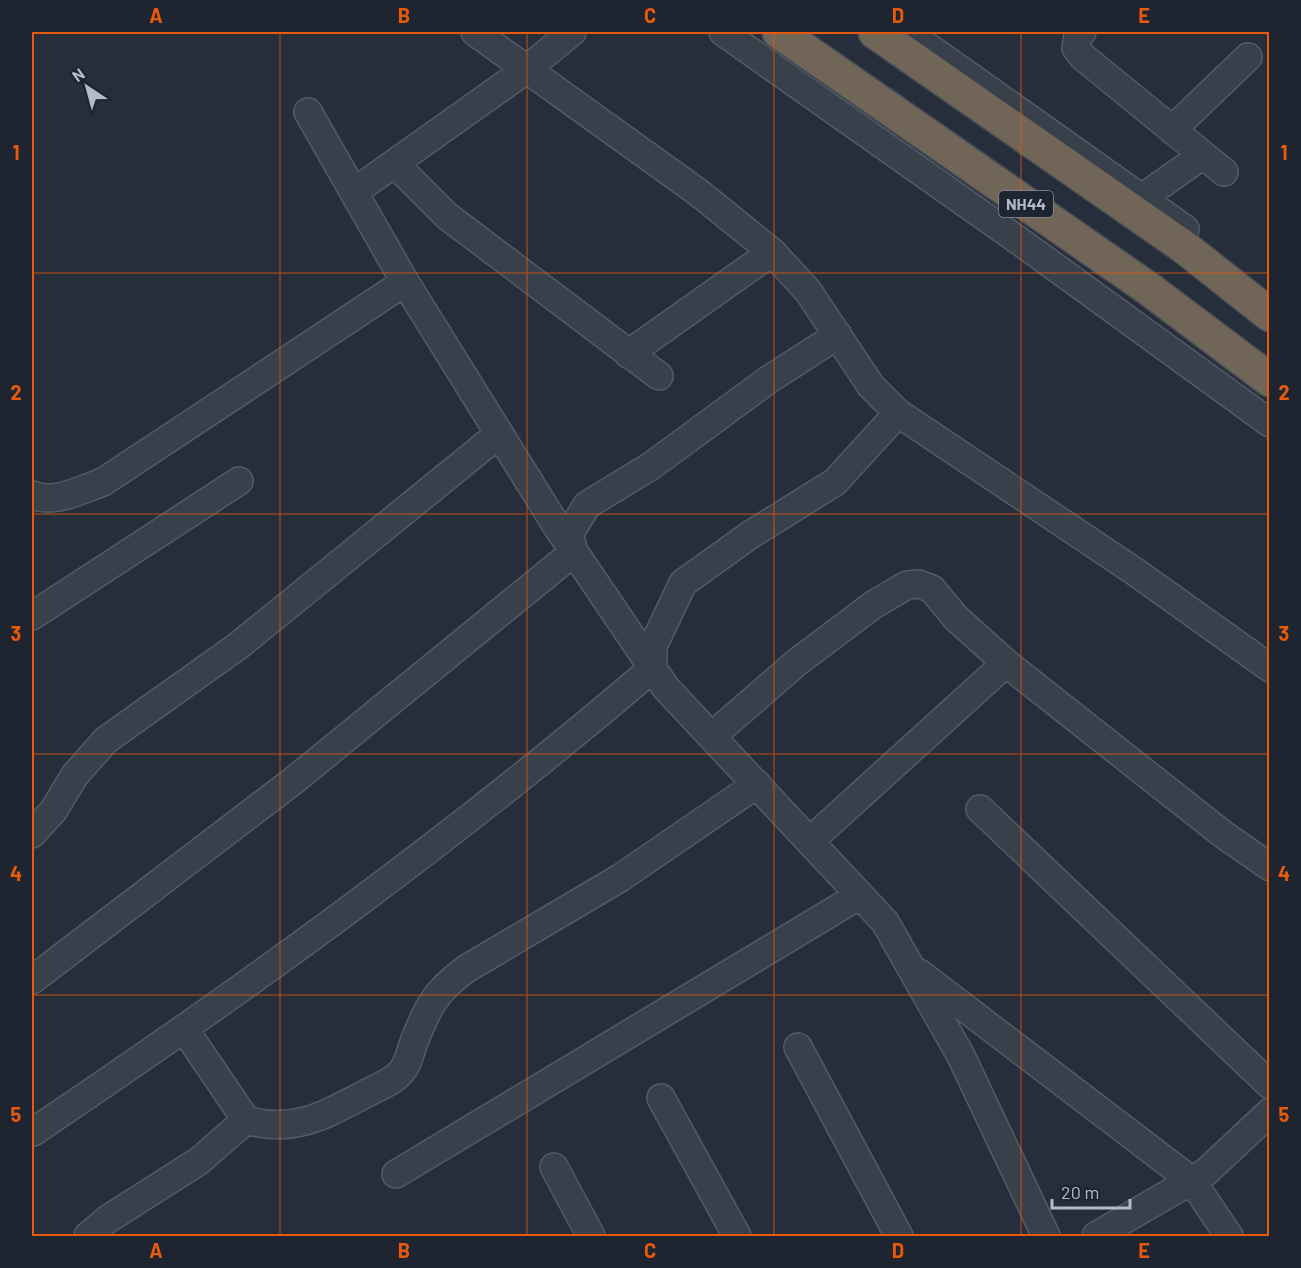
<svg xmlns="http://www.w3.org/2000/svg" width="1301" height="1268" font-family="Barlow,sans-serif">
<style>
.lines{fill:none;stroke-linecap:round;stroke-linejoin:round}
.minor-casing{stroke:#535b66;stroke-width:30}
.highway-casing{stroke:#434b56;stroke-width:36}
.minor{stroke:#38404b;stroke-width:27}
.highway{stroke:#706556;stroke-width:33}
.grid{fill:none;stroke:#e8590c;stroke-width:1.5;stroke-opacity:0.55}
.labels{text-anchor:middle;stroke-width:5;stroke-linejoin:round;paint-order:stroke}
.shield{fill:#1e2530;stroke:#878e99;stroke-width:1.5}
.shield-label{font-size:16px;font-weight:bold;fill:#b4bbc6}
.neatline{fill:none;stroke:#e8590c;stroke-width:2}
.grid-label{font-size:20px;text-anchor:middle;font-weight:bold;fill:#e8590c}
</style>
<rect width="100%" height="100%" fill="#252e3a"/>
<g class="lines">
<defs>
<path id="minor" d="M475,32l224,161 73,59 36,39 63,95 27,27 236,158 136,97
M723,32l299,211 248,180
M907,32l278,197
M1082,32l-4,3 -2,13 7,9 141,115
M308,112l97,170 151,243 110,163 219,234 76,134 85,180
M1172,130l76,-73
M395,164l52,52 212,160
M354,192l173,-123 45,-37
M1129,207l74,-52
M628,354l144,-102
M32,495c24,9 48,-5 71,-13l302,-200
M32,616l207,-135
M712,736l84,-73 77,-58 34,-20 12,-1 13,5 24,29 50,45 218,172 46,32
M980,809l290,276
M32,834l21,-23 22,-36 31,-35 132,-94 261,-212
M810,841l196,-178
M919,973l273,208 37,55
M32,980l261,-199 281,-229 -5,-18 18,-29 64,-39 117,-86 70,-45
M185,1030l61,90c48,14 79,-5 121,-27 13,-7 29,-12 37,-25 5,-8 7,-18 10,-26 14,-36 21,-50 52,-73l154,-91 137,-94
M798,1047l101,189
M661,1098l76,138
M33,1132c214,-144 424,-296 620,-464v-22l30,-63 67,-48 85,-53 63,-69
M554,1167l37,69
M396,1174l464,-279
M88,1236l20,-17 91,-58 47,-41
M1096,1236l110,-64 64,-60"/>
<path id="highway" d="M779,32l370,257 121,91
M875,32l309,215 86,68"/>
</defs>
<use href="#minor" class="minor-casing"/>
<use href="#highway" class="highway-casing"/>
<use href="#minor" class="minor"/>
<use href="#highway" class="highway"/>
</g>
<path class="grid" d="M280,32v1204M527,32v1204M774,32v1204M1021,32v1204M32,273h1238M32,514h1238M32,754h1238M32,995h1238"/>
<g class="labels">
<rect class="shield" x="999" y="191" width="54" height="26" rx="4.5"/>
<g class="shield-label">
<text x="1026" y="210">NH44</text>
</g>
</g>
<rect width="1301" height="1268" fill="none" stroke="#1e2530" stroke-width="66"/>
<g transform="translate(87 87) rotate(324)" stroke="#1e2530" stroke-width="4.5" paint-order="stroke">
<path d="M0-4.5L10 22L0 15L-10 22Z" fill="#b4bbc6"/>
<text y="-9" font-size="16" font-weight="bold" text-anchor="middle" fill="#b4bbc6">N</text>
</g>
<path d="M1052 1199v9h78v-9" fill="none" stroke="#b4bbc6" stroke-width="3"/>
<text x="1061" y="1199" font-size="18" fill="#b4bbc6" stroke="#1e2530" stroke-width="4.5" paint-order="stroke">20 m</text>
<rect x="33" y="33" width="1235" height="1202" class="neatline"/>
<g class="grid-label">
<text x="156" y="23">A</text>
<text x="404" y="23">B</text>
<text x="650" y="23">C</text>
<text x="898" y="23">D</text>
<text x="1144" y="23">E</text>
<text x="16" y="160">1</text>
<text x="1284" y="160">1</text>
<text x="16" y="400">2</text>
<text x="1284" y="400">2</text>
<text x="16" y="641">3</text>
<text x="1284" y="641">3</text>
<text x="16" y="881">4</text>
<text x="1284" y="881">4</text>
<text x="16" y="1122">5</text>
<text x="1284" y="1122">5</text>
<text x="156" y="1258">A</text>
<text x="404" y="1258">B</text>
<text x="650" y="1258">C</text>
<text x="898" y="1258">D</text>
<text x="1144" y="1258">E</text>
</g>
</svg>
